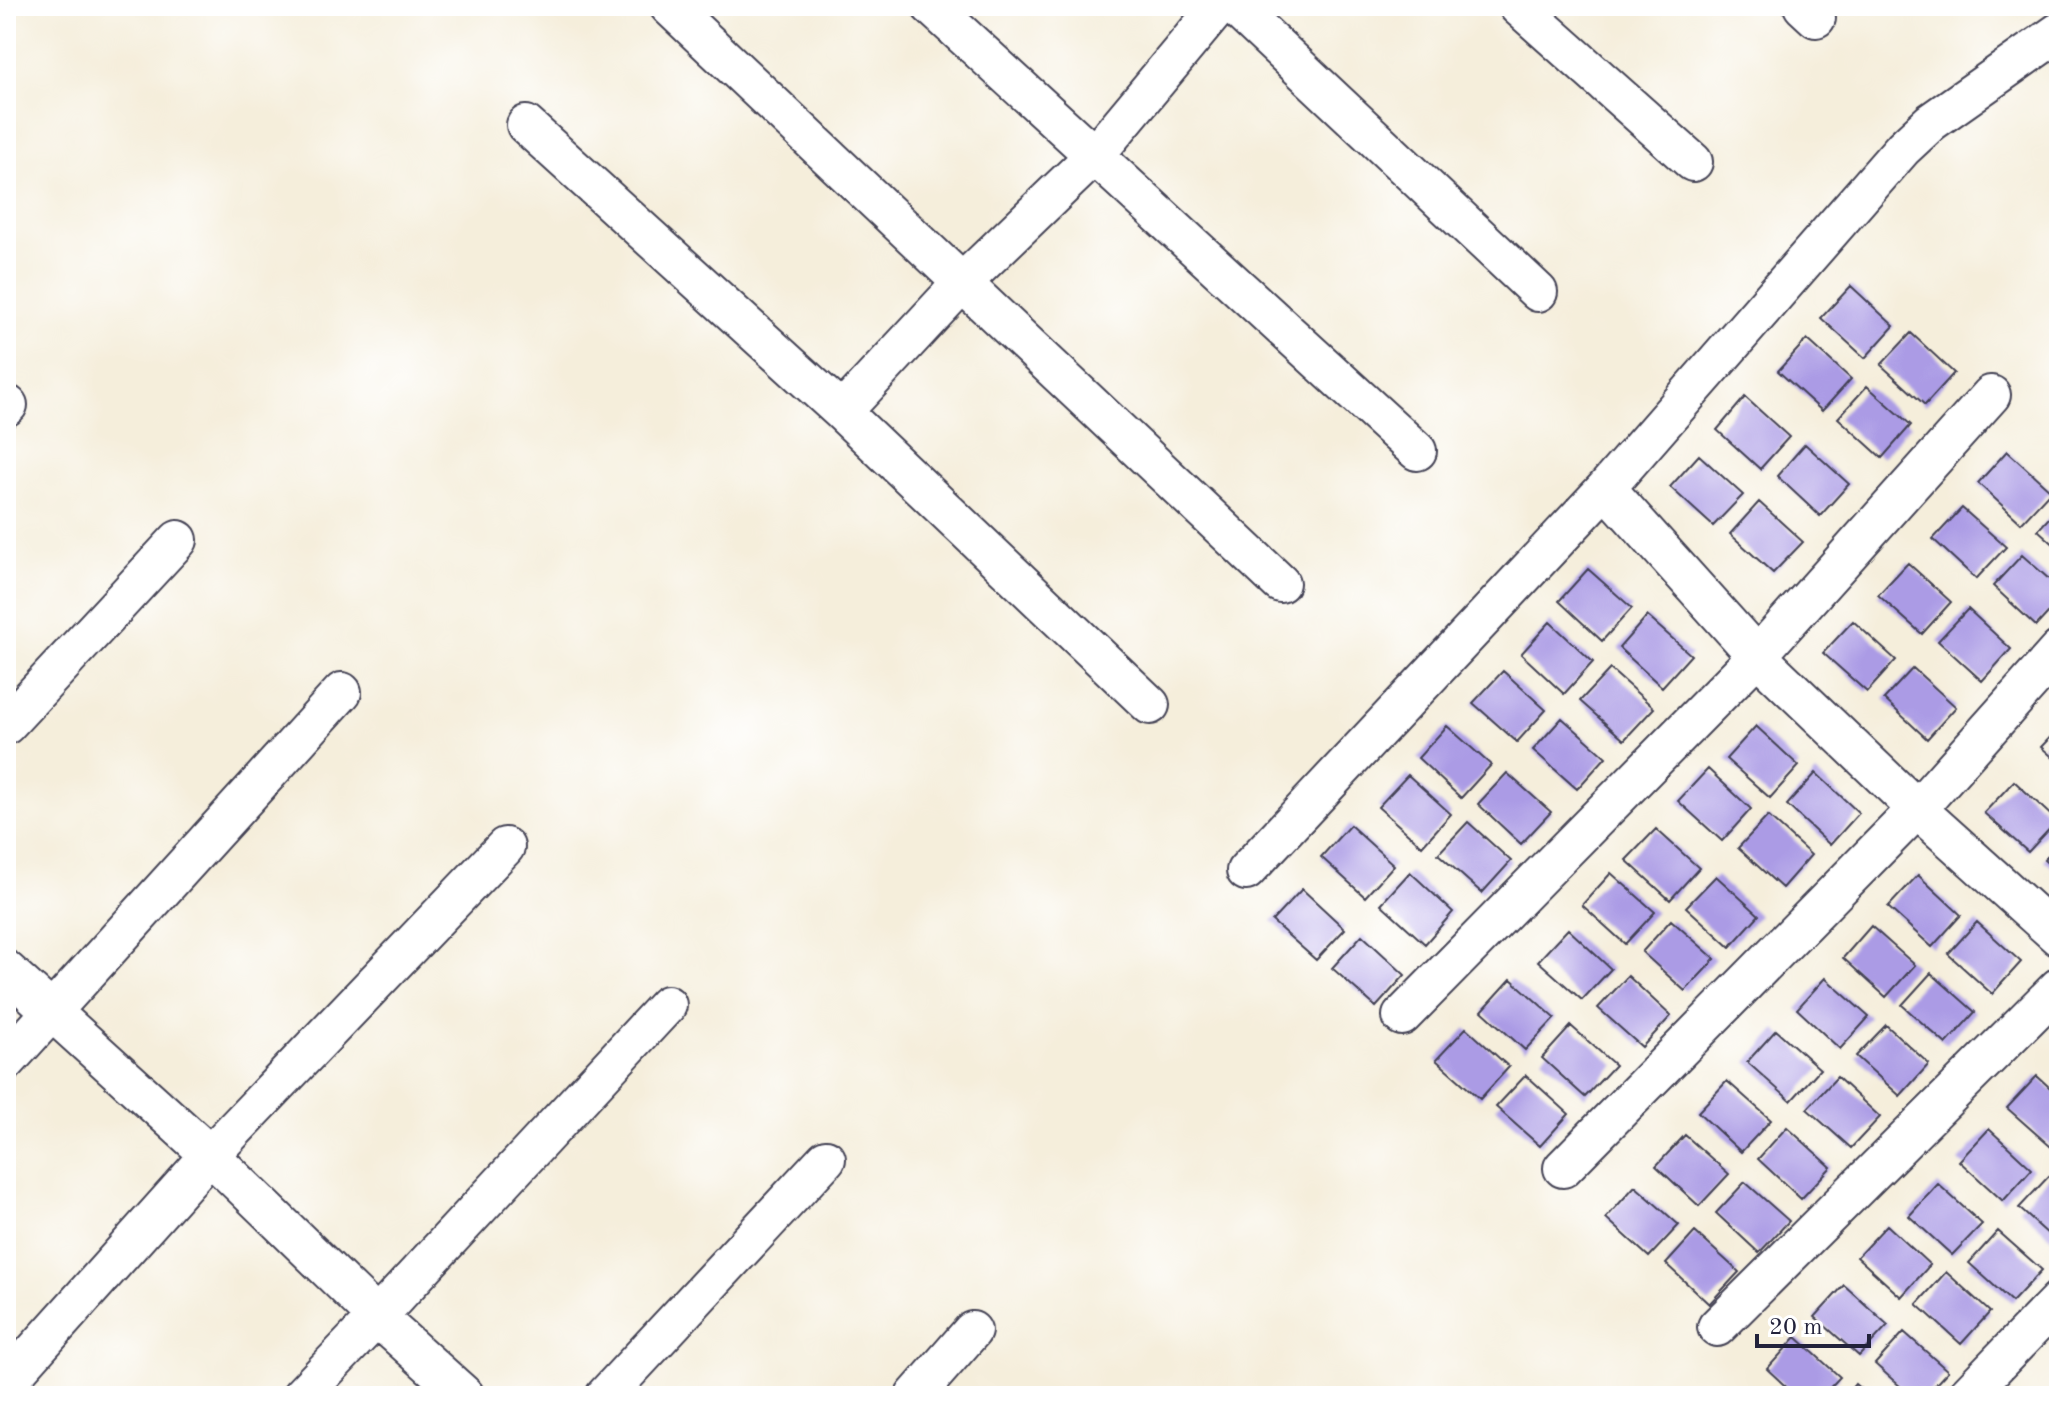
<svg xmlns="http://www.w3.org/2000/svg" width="2065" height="1402" font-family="'Old Standard TT',serif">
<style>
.building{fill:#ab9be5}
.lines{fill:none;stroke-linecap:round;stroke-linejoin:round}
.street-casing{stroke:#424153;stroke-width:42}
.street{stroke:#fff;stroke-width:38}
</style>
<rect width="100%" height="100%" fill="#fff"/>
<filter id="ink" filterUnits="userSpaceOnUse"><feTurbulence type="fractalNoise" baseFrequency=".0125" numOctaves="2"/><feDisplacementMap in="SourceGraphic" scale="16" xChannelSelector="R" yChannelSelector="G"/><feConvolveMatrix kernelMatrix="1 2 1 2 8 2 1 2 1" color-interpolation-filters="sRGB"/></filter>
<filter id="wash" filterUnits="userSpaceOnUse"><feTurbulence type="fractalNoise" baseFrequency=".006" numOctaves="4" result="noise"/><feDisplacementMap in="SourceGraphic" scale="32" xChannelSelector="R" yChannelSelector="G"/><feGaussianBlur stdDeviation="1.8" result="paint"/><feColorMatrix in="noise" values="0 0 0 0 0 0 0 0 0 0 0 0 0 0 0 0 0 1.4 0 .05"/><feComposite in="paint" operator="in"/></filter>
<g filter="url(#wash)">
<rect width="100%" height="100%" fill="#f5eedb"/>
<g id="blocks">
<path class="building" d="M1851,286l43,40 -29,32 -44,-40z
M1911,333l43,40 -29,32 -44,-40z
M1807,339l44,40 -29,32 -44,-40z
M1867,386l44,39 -29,33 -44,-40z
M1745,397l44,40 -29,32 -43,-39z
M1805,444l44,40 -29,32 -43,-40z
M2007,451l44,40 -30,32 -43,-40z
M1699,455l44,40 -30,31 -43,-39z
M1759,502l44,40 -30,31 -43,-39z
M2059,507v42l-21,-19z
M1962,508l44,39 -30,32 -43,-40z
M2022,555l37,33v13l-23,25 -43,-40z
M1908,563l43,39 -29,32 -44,-39z
M1588,569l44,39 -30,33 -43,-40z
M1968,609l43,40 -29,32 -44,-40z
M1647,616l44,39 -29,32 -43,-39z
M1853,621l43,39 -29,32 -44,-39z
M1550,622l43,40 -29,32 -43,-40z
M1913,668l43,39 -29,32 -43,-40z
M1610,669l44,39 -30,32 -44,-39z
M1503,671l43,39 -29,32 -44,-39z
M1562,718l44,39 -29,32 -44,-39z
M1447,726l44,39 -30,33 -43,-40z
M1756,726l43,40 -29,32 -44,-39z
M2059,728v35l-18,-16z
M1708,769l43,40 -29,32 -44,-40z
M1507,773l44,39 -30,32 -43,-40z
M1816,773l43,40 -29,32 -43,-40z
M1408,775l43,39 -29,32 -44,-39z
M2014,781l43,40 -29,31 -44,-39z
M1768,816l43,39 -29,33 -44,-40z
M1468,822l43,39 -29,32 -44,-39z
M1350,825l44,40 -29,32 -44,-40z
M1656,829l43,39 -29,32 -44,-40z
M2059,844v29l-15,-13z
M1410,872l43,40 -28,32 -44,-40z
M1611,873l44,39 -30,32 -43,-39z
M1918,875l43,40 -29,32 -44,-40z
M1716,876l43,39 -29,32 -44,-40z
M1302,889l43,40 -29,31 -44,-39z
M1671,920l44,39 -30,32 -43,-39z
M1977,922l44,40 -29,32 -44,-40z
M1871,926l44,39 -29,32 -43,-39z
M1568,929l43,40 -29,31 -44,-39z
M1362,935l43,40 -29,32 -44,-39z
M1931,973l44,39 -29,32 -44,-39z
M1628,976l43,40 -29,31 -44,-39z
M1825,978l44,39 -29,32 -43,-40z
M1511,979l44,39 -30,32 -43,-39z
M1886,1025l43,39 -29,32 -44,-40z
M1571,1026l44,39 -30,32 -43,-39z
M1466,1028l43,39 -29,32 -44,-39z
M1776,1030l44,39 -29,32 -44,-39z
M1526,1075l43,39 -29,32 -44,-39z
M2037,1076l22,20v43l-8,8 -44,-39z
M1837,1077l43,40 -29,31 -44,-39z
M1727,1081l44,39 -30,32 -43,-40z
M1787,1127l44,40 -30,32 -43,-40z
M1989,1129l43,40 -29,32 -44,-40z
M1685,1135l44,39 -30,32 -43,-40z
M2049,1176l10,10v58l-40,-36z
M1745,1182l44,39 -30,32 -43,-40z
M1938,1184l44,40 -30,31 -43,-39z
M1635,1186l44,39 -30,32 -43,-39z
M1887,1225l43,40 -29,32 -44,-40z
M1998,1231l44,39 -30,32 -43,-39z
M1695,1232l44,40 -30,32 -43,-40z
M1946,1272l44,40 -29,32 -44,-40z
M1844,1285l44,40 -29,31 -44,-39z
M1904,1332l44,39 -23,25h-14l-36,-32z
M1796,1337l44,40 -18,19h-26l-29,-27z
M1855,1384l14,12h-24z"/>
</g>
</g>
<g filter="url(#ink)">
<use href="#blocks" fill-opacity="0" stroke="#424153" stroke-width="2"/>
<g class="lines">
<defs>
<path id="street" d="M669,6l611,577
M931,6l486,445
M1234,6l304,286
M1518,6l175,156
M1803,6l13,12
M526,125l316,287 308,293
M6,407l2,-2
M842,412l120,-129 132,-127 125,-150
M1606,488l151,168 160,153 142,128
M6,725l172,-185
M1246,871l360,-383 297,-340 28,-26 128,-90
M6,970l204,185 167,162 88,79
M1402,1016l355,-360 234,-261
M6,1062l336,-370
M1563,1168l354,-359 142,-159
M1717,1327l342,-340
M6,1383l204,-228 295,-308
M301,1396l76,-79 290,-312
M605,1396l221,-237
M915,1396l57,-65
M1966,1396l93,-96"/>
</defs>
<use href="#street" class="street-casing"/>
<use href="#street" class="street"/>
</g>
</g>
<rect width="2065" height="1402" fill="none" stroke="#fff" stroke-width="32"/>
<path d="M1757 1334v12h112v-12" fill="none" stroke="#22223b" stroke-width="4"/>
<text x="1769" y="1334" font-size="24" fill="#22223b" stroke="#ffffff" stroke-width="6" paint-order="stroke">20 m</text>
</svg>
